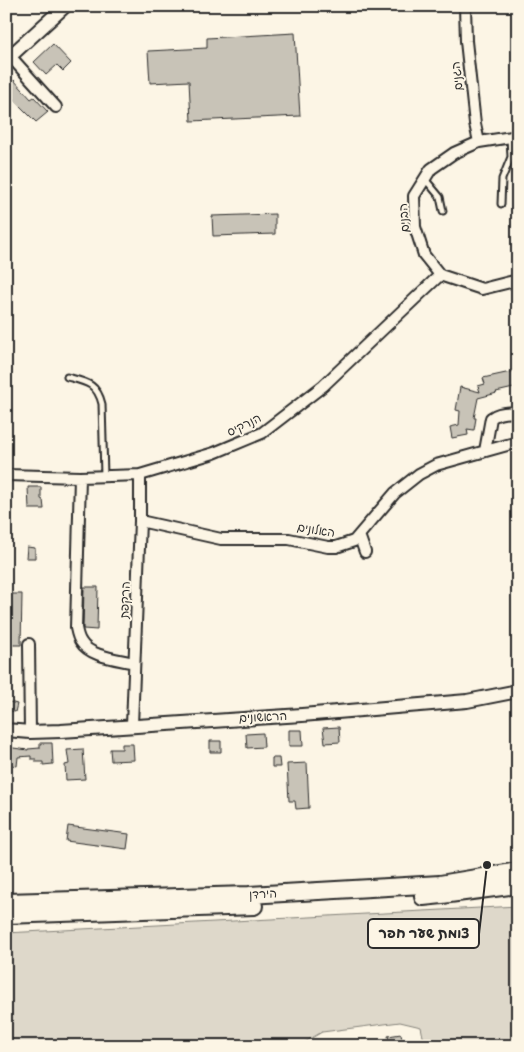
<svg xmlns="http://www.w3.org/2000/svg" width="524" height="1052" font-family="Delius,'Playpen Sans Hebrew',sans-serif">
<style>
.green{fill:#ded8ca;stroke:#84827a}
.building{fill:#c8c3b7;stroke:#2b2b2b}
.lines{fill:none;stroke-linecap:round;stroke-linejoin:round}
.service-casing{stroke:#2b2b2b;stroke-width:9}
.minor-casing{stroke:#2b2b2b;stroke-width:14}
.tertiary-casing{stroke:#2b2b2b;stroke-width:16}
.trunk-casing{stroke:#2b2b2b;stroke-width:20}
.service{stroke:#fcf5e5;stroke-width:5}
.minor{stroke:#fcf5e5;stroke-width:10}
.tertiary{stroke:#fcf5e5;stroke-width:12}
.trunk{stroke:#fcf5e5;stroke-width:16}
.labels{text-anchor:middle;stroke-width:4;stroke-linejoin:round;paint-order:stroke}
.street-label{font-size:12px;fill:#2b2b2b;stroke:#fcf5e5}
.leader{fill:none;stroke:#2b2b2b;stroke-width:2}
.callout-dot{fill:#2b2b2b;stroke:#fcf5e5;stroke-width:2}
.callout{fill:#fcf5e5;stroke:#2b2b2b;stroke-width:2}
.callout-label{font-size:14px;text-anchor:middle;font-weight:bold;fill:#2b2b2b}
</style>
<rect width="100%" height="100%" fill="#fcf5e5"/>
<filter id="ink" filterUnits="userSpaceOnUse"><feTurbulence type="fractalNoise" baseFrequency=".02" numOctaves="2"/><feDisplacementMap in="SourceGraphic" scale="10" xChannelSelector="R" yChannelSelector="G"/><feConvolveMatrix kernelMatrix="1 2 1 2 8 2 1 2 1" color-interpolation-filters="sRGB"/></filter>
<g filter="url(#ink)">
<path class="green" d="M518,906v140h-93l-4,-19 -21,-5 -78,10 -24,14h-292v-113z"/>
<path class="building" d="M295,33l5,83 -109,5 -2,-40 -39,2 -2,-32 59,-3v-10z
M53,44l18,19 -8,8 -6,-6 -11,10 -12,-13z
M14,80l17,19 3,-2 14,15 -12,10 -26,-26 -4,3v-12z
M275,214v20l-62,2 -1,-20z
M515,371l3,16 -22,5 1,1 -19,5 -4,20h2l-2,12 -7,-1 1,6 -16,3 -2,-11 9,-2 1,-14 -4,-1 4,-23 20,5 -2,-6 7,-2 -2,-6z
M28,487h13v12l2,1 1,9h-15z
M27,547l8,1v10h-9z
M84,587h14l-1,43 -14,-1z
M9,594h13l-1,51h-12z
M6,701l11,3 -2,8 -9,-2z
M339,727l1,15 -15,1 -2,-15z
M289,730h13l1,16h-14z
M263,733l1,14 -17,1 -1,-14z
M210,741h11v11h-11z
M40,743h12l1,21 -10,1v-3h-7v-3h-5v-3l-13,1 -1,9 -11,-2v-17l22,3v-1l12,-1z
M122,744h11l1,16 -23,1 -1,-12h12z
M83,749l2,30 -19,1 -1,-15 4,-1 -2,-14z
M272,758h7l1,9h-8z
M307,763l2,45 -13,1 -1,-8h-6l-2,-37z
M68,826l61,8 -2,15 -61,-8z
M401,1034l2,12h-13l-2,-10z"/>
<g class="lines">
<defs>
<path id="service" d="M425,179l15,18 3,14
M501,204l1,-25 9,-22 -1,-20
M67,377c19,5 30,6 35,27l2,72"/>
<path id="minor" d="M465,6l1,35 9,83 4,18
M10,56l46,51
M518,136l-39,6 -25,11 -23,16 -17,27 1,31 9,28 16,20 42,14 36,-9
M485,451l6,-33c7,-5 17,-6 25,-5l2,2
M6,475l74,2 60,-2 74,-22 48,-20 61,-47 117,-111
M80,477l-4,151c1,5 2,10 5,14 9,15 37,17 53,21
M140,521l81,18h68l39,8h8l18,-6 41,-48 24,-19 17,-9 82,-23
M359,535l6,17
M29,644l1,88
M132,725l8,-204v-46"/>
<path id="tertiary" d="M6,60l59,-54
M6,730l24,2 31,-1 241,-16 165,-14 51,-10"/>
<path id="trunk" d="M423,897l19,-2 76,-10
M6,902l243,-7 191,-11 78,-13
M6,915l248,-9"/>
</defs>
<use href="#service" class="service-casing"/>
<use href="#minor" class="minor-casing"/>
<use href="#tertiary" class="tertiary-casing"/>
<use href="#trunk" class="trunk-casing"/>
<use href="#service" class="service"/>
<use href="#minor" class="minor"/>
<use href="#tertiary" class="tertiary"/>
<use href="#trunk" class="trunk"/>
</g>
</g>
<g class="labels">
<g class="street-label">
<text transform="translate(457 76) rotate(-97)" y="4">הגנים</text>
<text transform="translate(404 218) rotate(-95)" y="4">הבנים</text>
<text transform="translate(244 425) rotate(-26)" y="4">הנרקיס</text>
<text transform="translate(316 530) rotate(9)" y="4">האלונים</text>
<text transform="translate(125 600) rotate(-88)" y="4">הרקפת</text>
<text transform="translate(263 717) rotate(-3)" y="4">הראשונים</text>
<text transform="translate(263 894) rotate(-3)" y="4">הירדן</text>
</g>
</g>
<path class="leader" d="M487 865L479 934"/>
<circle class="callout-dot" cx="487" cy="865" r="5"/>
<rect class="callout" x="368" y="919" width="111" height="29" rx="5"/>
<g class="callout-label">
<text x="424" y="938">צומת שער חפר</text>
</g>
<rect width="524" height="1052" fill="none" stroke="#fcf5e5" stroke-width="25"/>
<rect x="12" y="12" width="499" height="1027" fill="none" stroke="#2b2b2b" stroke-width="2" filter="url(#ink)"/>
</svg>
